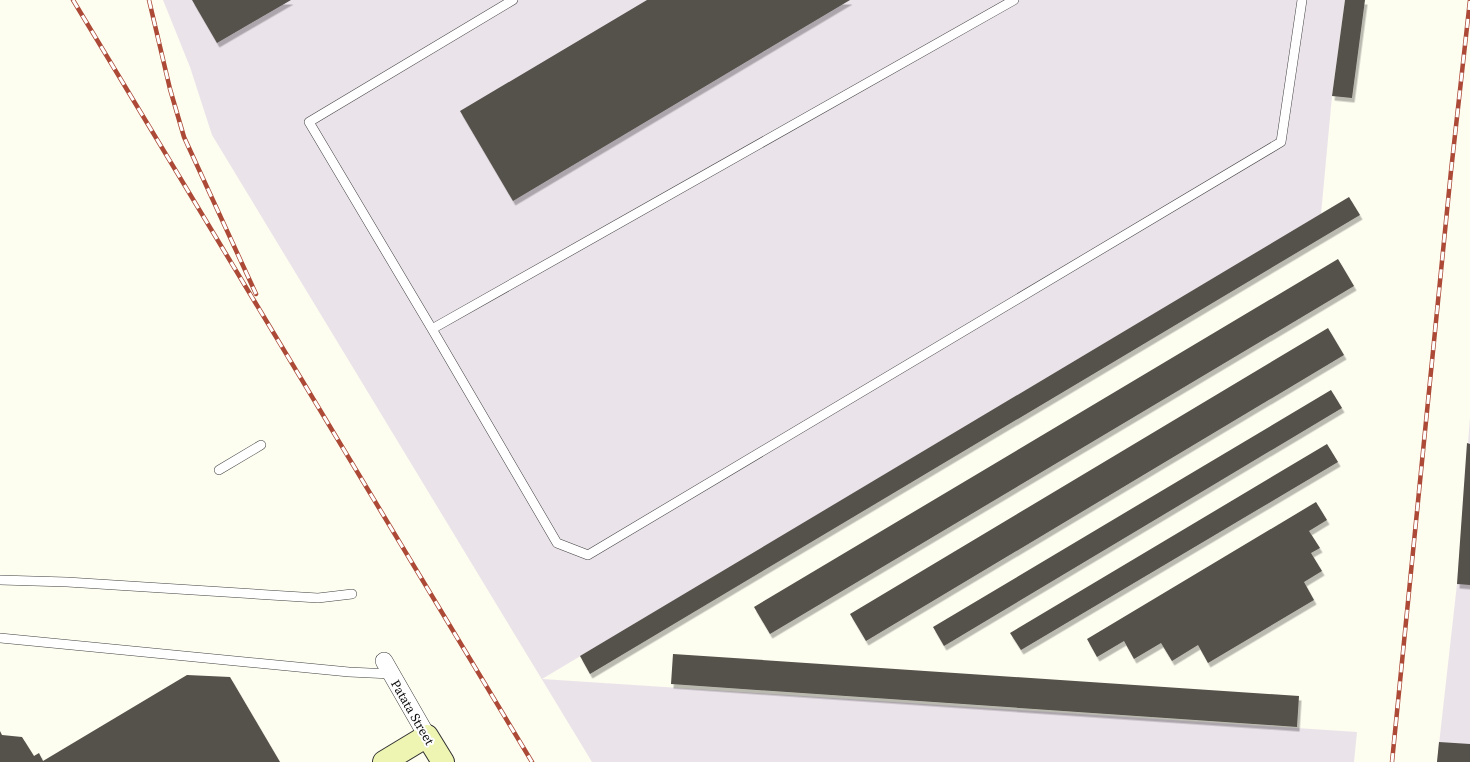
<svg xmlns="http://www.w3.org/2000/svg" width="1470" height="762" font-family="'Source Serif 4',serif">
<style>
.industrial{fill:#ebe3ea}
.building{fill:#55514b;filter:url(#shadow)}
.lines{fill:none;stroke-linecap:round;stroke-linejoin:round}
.lane-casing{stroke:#414141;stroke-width:10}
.street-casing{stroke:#414141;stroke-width:18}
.secondary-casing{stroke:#303030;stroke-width:24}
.lane{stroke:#fff;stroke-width:9}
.street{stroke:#fff;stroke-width:17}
.secondary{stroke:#eef5b3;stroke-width:22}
.rail-casing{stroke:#ac4a37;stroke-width:4.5}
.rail{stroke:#fff;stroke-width:3;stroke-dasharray:9;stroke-linecap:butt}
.labels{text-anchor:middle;stroke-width:4;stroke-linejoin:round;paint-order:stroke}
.street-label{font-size:13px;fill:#0e0e0e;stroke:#fff}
</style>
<defs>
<filter id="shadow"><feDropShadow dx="2.5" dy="4.5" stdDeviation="0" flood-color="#0004"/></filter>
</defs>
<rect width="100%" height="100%" fill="#fdfdf0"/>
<path class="industrial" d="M163,0h1182l-13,96 -11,118 -779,465 815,53 -3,30h-762l-380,-627 -22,-68z
M1470,418v344h-33l20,-178z"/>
<path class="building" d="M192,0h99l-74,43z
M647,0h203l-337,201 -53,-90z
M1345,0h20l-13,98 -20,-2z
M1349,197l11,18 -770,459 -10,-18z
M1338,259l16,27 -584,348 -16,-27z
M1328,328l16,27 -478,286 -16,-27z
M1331,390l11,18 -398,238 -11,-19z
M1467,443l3,1v141l-13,-1z
M1327,444l11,18 -317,188 -11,-17z
M1316,502l11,18 -18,11 11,17 -9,5 11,18 -18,11 10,18 -106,63 -10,-18 -26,16 -11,-18 -27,16 -10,-18 -27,16 -10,-18z
M673,654l626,42 -2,31 -626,-43z
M187,675l43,2 50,85h-280v-31l2,4 20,2 12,19 5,-3 4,8z
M1439,742l31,2v18h-33z"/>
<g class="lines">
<defs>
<path id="lane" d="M513,0l-204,122 123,207 582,-329
M432,329l125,214 31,12 693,-413 21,-142
M219,470l42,-25
M0,580l67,2 251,16 34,-4
M0,638l349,34 42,2"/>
<path id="street" d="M384,661l43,75"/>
<path id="secondary" d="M384,762l43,-26 16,26"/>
</defs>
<use href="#lane" class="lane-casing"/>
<use href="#street" class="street-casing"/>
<use href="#secondary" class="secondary-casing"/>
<use href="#lane" class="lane"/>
<use href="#street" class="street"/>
<use href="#secondary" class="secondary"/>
<defs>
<path id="rail" d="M73,0l459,762
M149,0l21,89 14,48 72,157
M1392,762l59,-591 19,-171"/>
</defs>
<use href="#rail" class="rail-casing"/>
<use href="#rail" class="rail"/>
</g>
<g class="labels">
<g class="street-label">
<text transform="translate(413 712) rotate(60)" y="5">Patata Street</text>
</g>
</g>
</svg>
